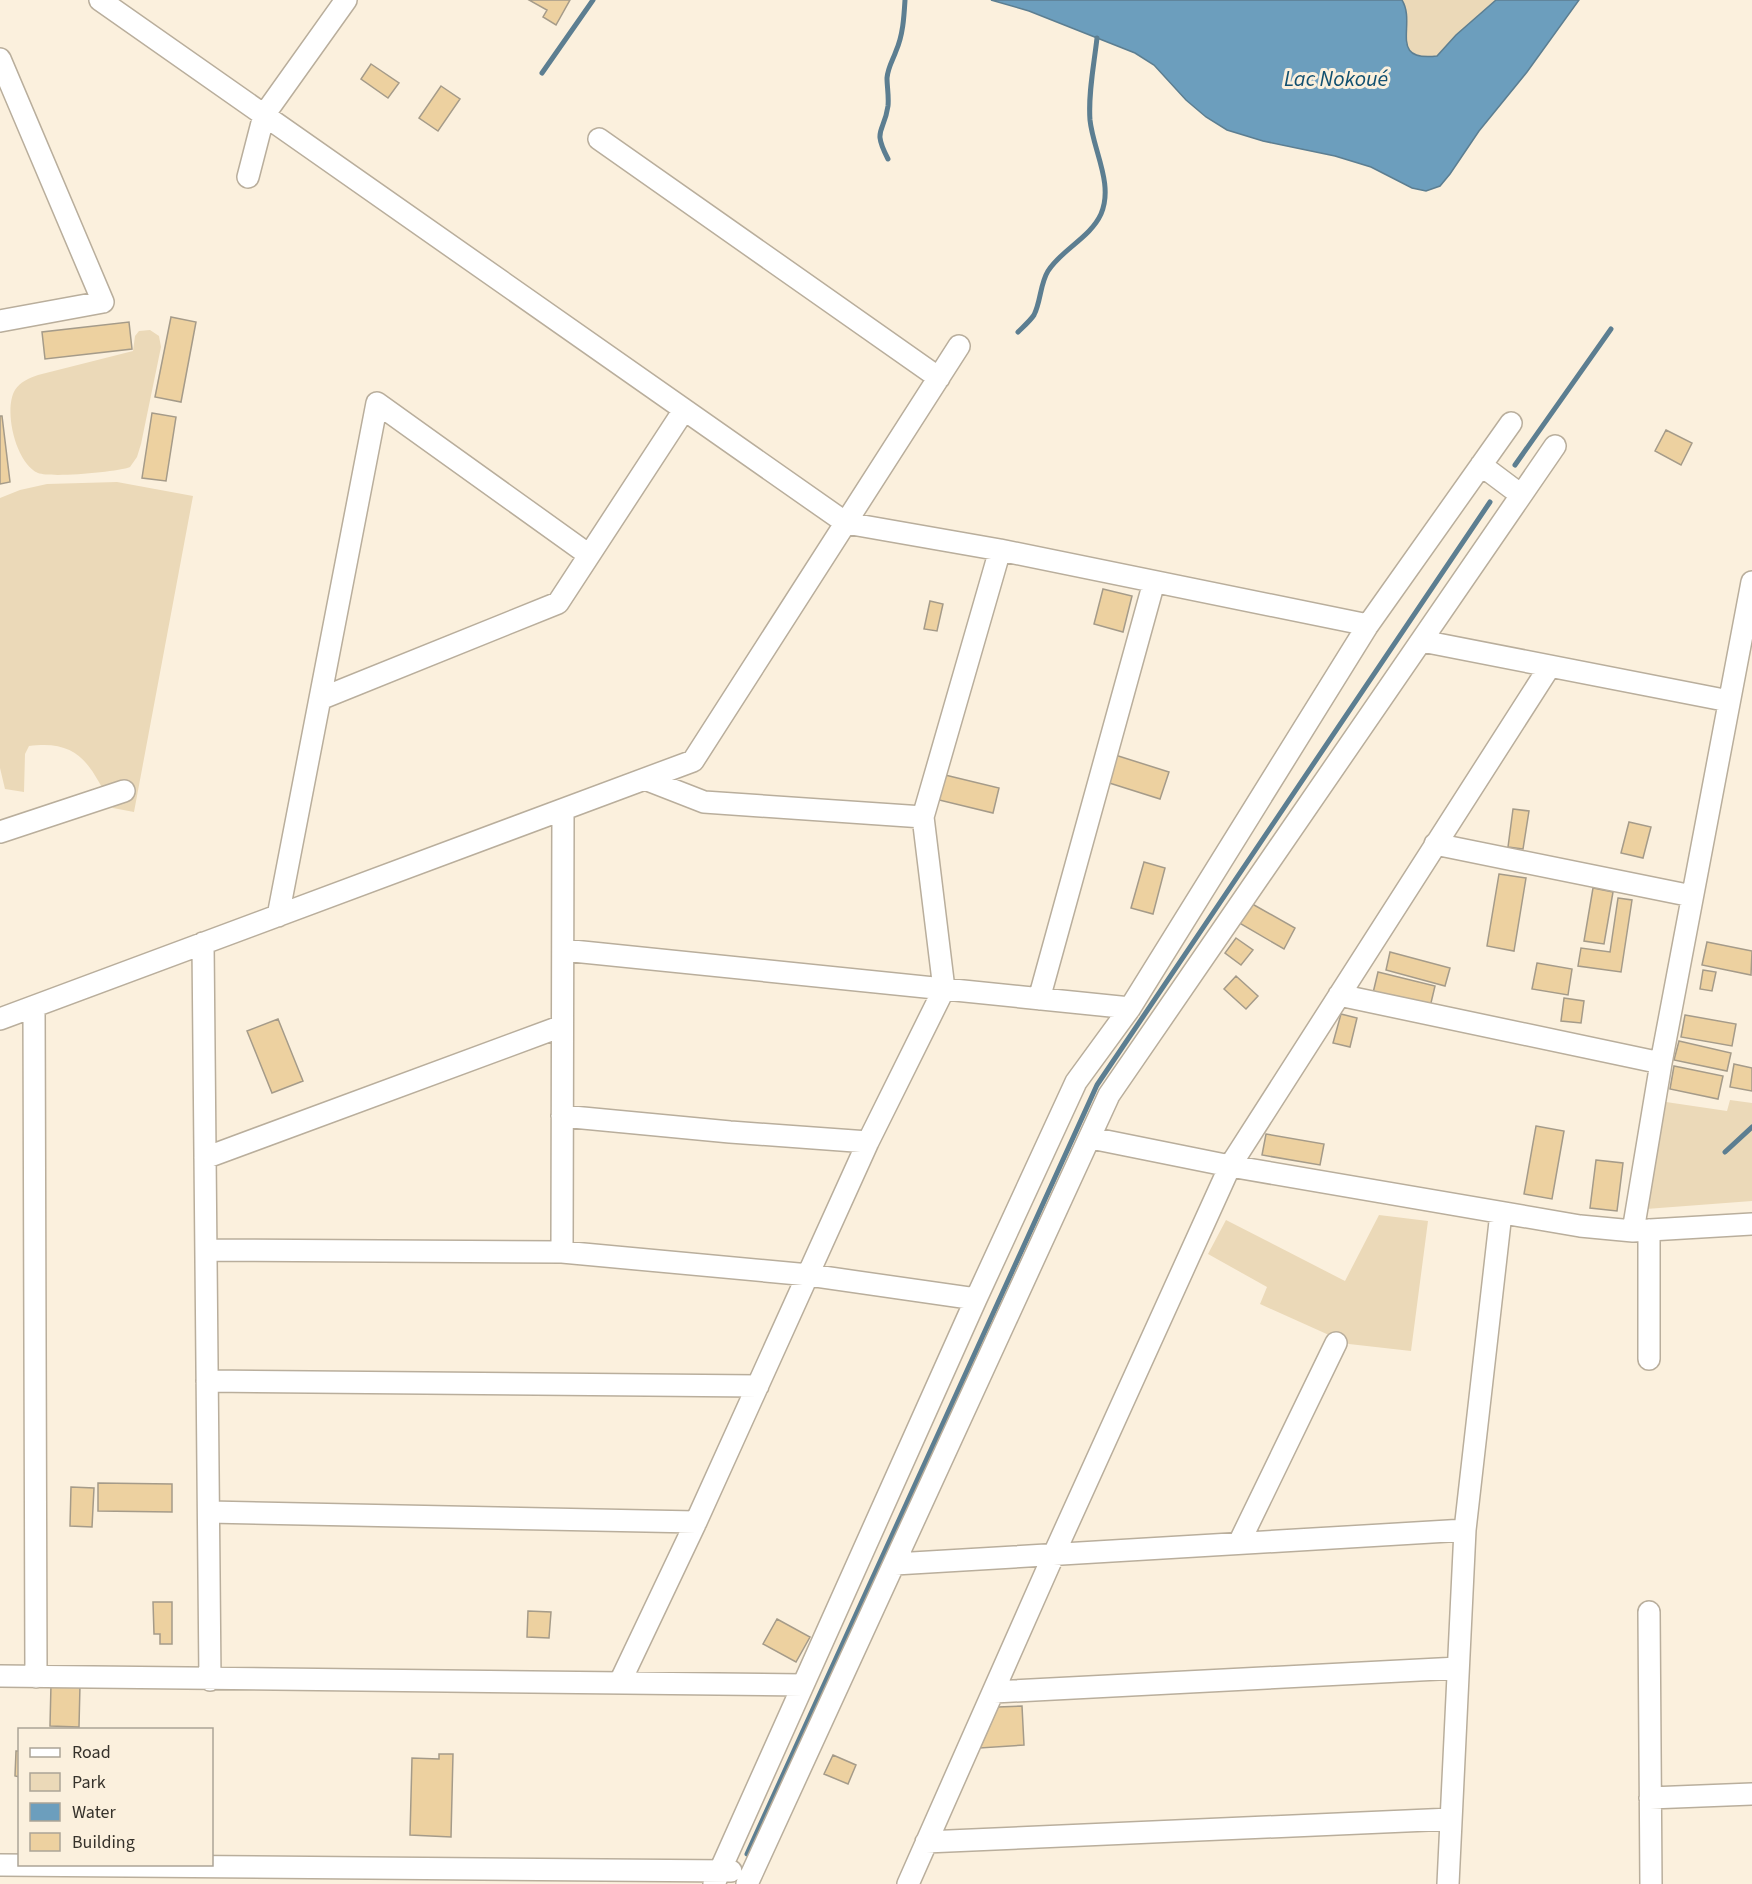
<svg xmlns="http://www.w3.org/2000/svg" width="1752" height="1884" font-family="'Source Sans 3',sans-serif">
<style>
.green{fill:#ebd9b8}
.water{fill:#6c9ebd;stroke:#5c7e91;stroke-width:1.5}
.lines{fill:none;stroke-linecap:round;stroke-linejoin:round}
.stream{stroke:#5c7e91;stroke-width:5}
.building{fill:#edd1a0;stroke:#a59b89;stroke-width:1.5}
.minor-casing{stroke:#b9ae9c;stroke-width:24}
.minor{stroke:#fff;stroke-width:21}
.labels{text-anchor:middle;stroke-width:6;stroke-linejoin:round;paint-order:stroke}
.water-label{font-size:22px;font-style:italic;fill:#125070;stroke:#fbf0dd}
</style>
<rect width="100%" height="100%" fill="#fbf0dd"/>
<path class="green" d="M1402,0h94l-40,35 -19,21c-49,5 -21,-31 -35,-56z
M150,330l9,6 2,11 -20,97 -4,13 -7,10c-12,5 -79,11 -92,6 -22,-9 -35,-63 -23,-83 5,-8 14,-12 23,-15l95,-24 2,-15 4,-5z
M117,482l76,14 -59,316 -21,-4c-22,-40 -31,-69 -84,-62l-4,8 -1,38 -19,-3 -5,-21v-270l20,-8 27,-6z
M1730,1100l22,3v98l-106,8 20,-107 61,9z
M1379,1215l49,6 -17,130 -62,-7 -89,-40 7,-17 -59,-33 18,-34 119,61z"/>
<path class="water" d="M991,0h411c15,24 -15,62 35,56l19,-21 40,-35h83l-52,72 -48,59 -29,43 -10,12 -14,5 -14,-3 -41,-21 -36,-11 -72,-15 -36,-11 -21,-13 -20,-17 -32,-35 -19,-12 -106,-42z"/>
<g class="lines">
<path class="stream" d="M542,73l51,-73
M888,159c-16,-31 -4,-25 0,-53 1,-10 -1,-19 -1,-28 1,-11 6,-18 9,-27 7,-16 8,-34 9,-51
M1018,332c5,-5 12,-11 16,-17 7,-14 6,-31 14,-44 14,-22 42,-33 53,-57 13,-30 -8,-64 -11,-94 -2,-27 4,-55 7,-82
M1515,465l96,-136
M1725,1152l27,-25
M747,1854l350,-769 393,-583"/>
</g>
<path class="building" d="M529,0h41l-14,25 -13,-8 4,-7z
M371,64l28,19 -11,15 -27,-19z
M441,86l19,13 -22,32 -19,-13z
M171,317l25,5 -15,80 -26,-5z
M129,322l3,27 -87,10 -3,-27z
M152,413l24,4 -10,64 -24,-3z
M0,416h2l8,66 -10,2z
M1666,430l26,13 -11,22 -26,-14z
M1103,589l29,7 -9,36 -29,-8z
M930,601l13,3 -6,27 -13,-2z
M1112,754l57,18 -9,27 -57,-18z
M941,774l58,14 -6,25 -58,-14z
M1513,809l16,2 -6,38 -15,-2z
M1629,822l22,5 -8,31 -22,-5z
M1144,862l21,6 -12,46 -22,-6z
M1499,874l27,4 -12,73 -27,-5z
M1593,888l20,4 -9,52 -20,-3z
M1618,898l14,2 -11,72 -43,-6 3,-18 29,4z
M1247,901l48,27 -11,21 -48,-28z
M1236,938l17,12 -12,15 -16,-12z
M1707,942l45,9 -1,24 -49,-10z
M1390,952l60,16 -5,18 -59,-16z
M1537,963l35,6 -4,26 -36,-6z
M1703,970l13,2 -4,19 -12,-2z
M1378,972l57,14 -5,21 -57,-14z
M1236,976l22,20 -12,13 -22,-20z
M1564,998l20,3 -3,22 -20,-2z
M1341,1014l16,4 -7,29 -17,-4z
M1685,1015l51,9 -4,22 -51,-9z
M278,1019l25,62 -31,12 -25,-62z
M1679,1041l52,12 -4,18 -53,-11z
M1734,1064l18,4v23l-22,-4z
M1674,1066l49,10 -5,23 -48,-10z
M1536,1126l28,5 -12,68 -28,-5z
M1266,1134l58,10 -4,21 -58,-10z
M1596,1160l27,3 -6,48 -27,-3z
M98,1483l74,1v28l-74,-1z
M71,1487l23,1 -2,39 -22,-1z
M153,1602h19v42h-12v-10h-6z
M528,1611l23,1 -2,26 -22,-1z
M777,1619l33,18 -14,25 -33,-18z
M51,1684l29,1 -1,42 -29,-1z
M1022,1706l2,39 -44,3 18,-41z
M16,1751h4v26l-5,-1z
M439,1754h14l-2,83 -41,-2 2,-77 27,1z
M833,1755l23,10 -8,19 -24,-10z"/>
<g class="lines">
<defs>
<path id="minor" d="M100,0l746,523 154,27 368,75
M0,59l103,243 -103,19
M599,139l340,239
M248,177l16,-62 82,-115
M1481,465l40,30
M1422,641l307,60
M320,699l238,-96 126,-193
M645,779l59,23 219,15
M0,832l124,-41
M1435,844l257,52
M278,916l99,-513 212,152
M203,943l7,737
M563,950l567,58
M1339,995l322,68
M1039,999l115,-417
M34,1007l2,670
M0,1019l693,-258 266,-415
M562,1116l168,16 138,10
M1091,1138l139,28 350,60 53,5 119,-7
M205,1158l357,-132
M1649,1230v129
M1633,1231l28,-168 91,-481
M206,1250l356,2 247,23 167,24
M562,1252l1,-441
M207,1381l551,5
M209,1512l487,10
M1239,1543l97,-200
M895,1564l570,-34
M1649,1612l2,272
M0,1676l803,9
M620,1682l76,-160 172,-380 76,-153 -21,-172 77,-267
M994,1692l464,-24
M1650,1798l102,-4
M926,1842l525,-23
M0,1865l731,6
M714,1884l262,-585 100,-217 54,-74 238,-383 143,-202
M747,1884l362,-789 446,-649
M908,1884l146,-330 176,-388 320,-500
M1448,1884l17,-354 36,-317"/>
</defs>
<use href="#minor" class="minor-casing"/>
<use href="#minor" class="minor"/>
</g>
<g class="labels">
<g class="water-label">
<text x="1336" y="86">Lac Nokoué</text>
</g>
</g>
<rect x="18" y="1728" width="195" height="138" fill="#fbf0dd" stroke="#aca496" stroke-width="1.5"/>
<rect x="30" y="1748" width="30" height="9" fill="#ffffff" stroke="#aca496" stroke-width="1.5"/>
<text x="72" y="1758" font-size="18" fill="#36322b">Road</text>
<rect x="30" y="1773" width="30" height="18" fill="#ebd9b8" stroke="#aca496" stroke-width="1.5"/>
<text x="72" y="1788" font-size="18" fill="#36322b">Park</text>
<rect x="30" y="1803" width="30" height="18" fill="#6c9ebd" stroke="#aca496" stroke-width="1.5"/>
<text x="72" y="1818" font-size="18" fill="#36322b">Water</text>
<rect x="30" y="1833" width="30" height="18" fill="#edd1a0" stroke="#aca496" stroke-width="1.5"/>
<text x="72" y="1848" font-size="18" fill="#36322b">Building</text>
</svg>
